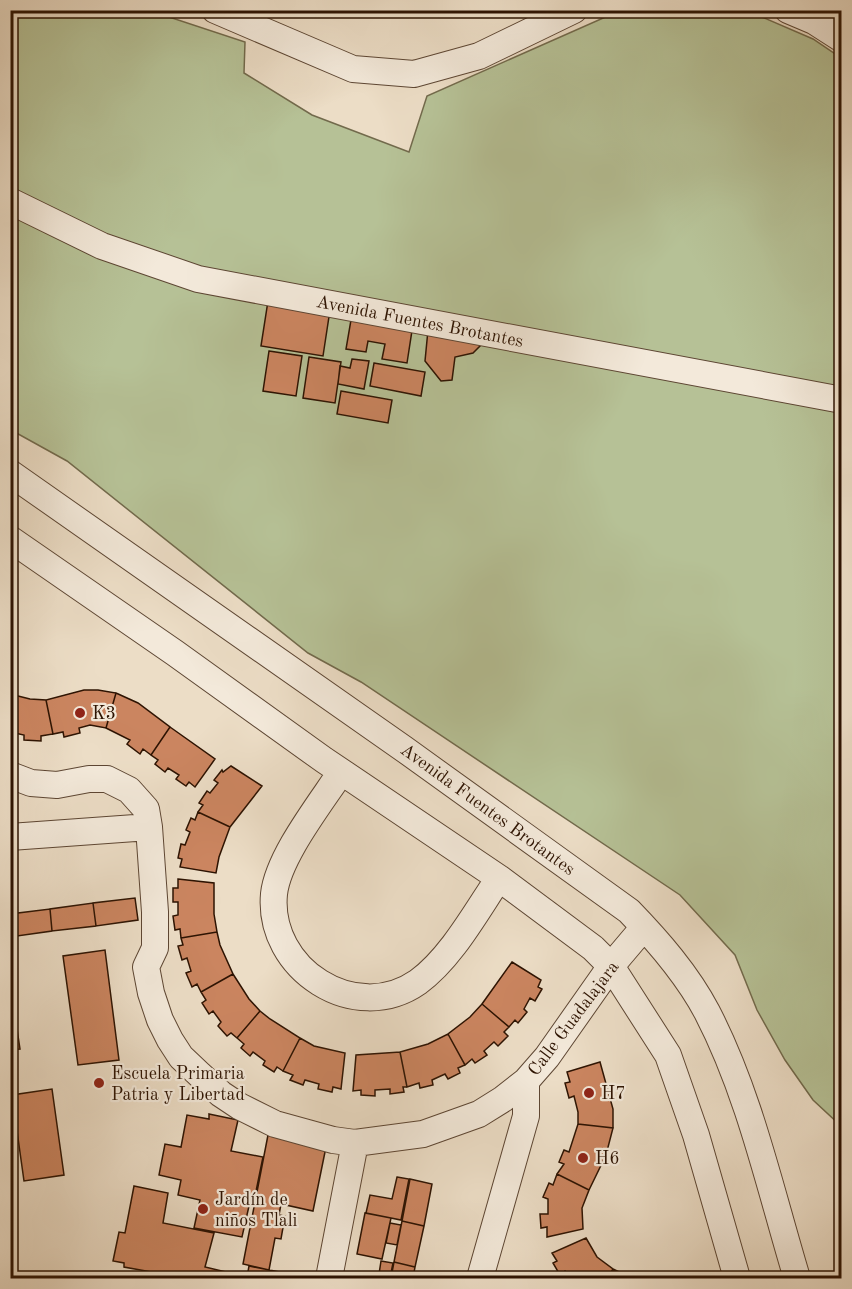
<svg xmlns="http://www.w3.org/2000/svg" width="852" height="1289" font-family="'Old Standard TT',serif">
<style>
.green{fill:#b6c196;stroke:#726a4c;stroke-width:1.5}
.building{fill:#cb8560;stroke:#2d1302;stroke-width:1.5}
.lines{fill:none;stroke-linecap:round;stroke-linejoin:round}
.minor-casing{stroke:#5d4633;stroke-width:28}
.minor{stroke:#f3e9da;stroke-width:26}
.poi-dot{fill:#8f2418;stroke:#f3e9da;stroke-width:2}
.labels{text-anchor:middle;stroke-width:4.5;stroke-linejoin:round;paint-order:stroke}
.street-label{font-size:18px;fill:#2d1302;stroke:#f3e9da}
.poi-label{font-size:18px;fill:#2d1302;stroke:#f3e9da;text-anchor:start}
</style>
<rect width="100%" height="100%" fill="#ecddc6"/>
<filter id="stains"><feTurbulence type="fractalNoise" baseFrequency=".00333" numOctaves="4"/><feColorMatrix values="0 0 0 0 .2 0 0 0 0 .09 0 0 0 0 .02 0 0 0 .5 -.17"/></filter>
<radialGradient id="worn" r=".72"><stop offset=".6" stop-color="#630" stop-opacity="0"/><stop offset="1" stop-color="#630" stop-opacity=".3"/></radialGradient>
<path class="green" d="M11,11h140l94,31 -1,31 68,42 97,37 18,-56 192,-85h129l65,28 28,19v1068l-28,-26 -28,-40 -28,-50 -22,-55 -55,-60 -319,-213 -53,-29 -241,-192 -56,-31z"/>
<path class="building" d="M268,301l62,9 -7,46 -62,-10z
M352,314l61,10 -6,39 -25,-4 3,-15 -17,-3 -2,11 -20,-3z
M428,330l60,8 -15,15 -18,4 -3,23 -11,1 -16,-20z
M269,351l33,5 -6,40 -33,-5z
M309,357l32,5 -6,41 -32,-5z
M352,359l17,2 -5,28 -26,-5 2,-18 10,2z
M374,363l51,9 -4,24 -51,-10z
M341,391l51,9 -4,23 -51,-9z
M84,690h14l18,3 -10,35 -16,-3 -11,3 1,5 -16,4 -1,-5 -10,2 -7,-34z
M116,693l22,10 32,24 -19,28 -8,-6 -3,5 -13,-10 3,-4 -24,-12z
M10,694l20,5 16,1 7,34 -12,2v5l-17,-1v-5l-14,-3z
M170,727l45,32 -20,28 -6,-5 -3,4 -10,-7 3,-4 -11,-7 -3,4 -10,-8 3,-4 -7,-5z
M231,766l31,20 -32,41 -32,-15 5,-7 -4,-2 8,-12 3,2 8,-10 -4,-3 8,-10 1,2z
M198,812l32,15 -11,30 -3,16 -36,-6 2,-8 -4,-1 3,-14 4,1 5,-13 -4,-2 5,-12 4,2z
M178,879l36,4v31l3,18 -36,6 -1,-9 -5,1 -2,-14 5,-1v-13h-5v-14h5z
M135,898l3,22 -42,6 -3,-23z
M93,903l3,23 -44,5 -2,-22z
M50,909l2,22 -42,6v-23z
M217,932l3,13 13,29 -32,18 -4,-8 -5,3 -6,-14 5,-2 -4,-13 -5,2 -4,-14 5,-1 -2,-7z
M105,950l14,110 -41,5 -15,-109z
M512,962l29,18 -3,7 4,2 -7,12 -5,-3 -6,11 3,3 -9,11 -3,-3 -6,7 -27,-23z
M233,974l16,25 11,12 -23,27 -6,-5 -4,3 -9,-10 3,-4 -8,-11 -4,3 -7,-11 4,-3 -5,-8z
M10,983l10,66 -10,1z
M482,1004l27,23 -5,5 4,4 -10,10 -4,-4 -10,9 3,4 -12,8 -3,-4 -7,6 -17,-31 22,-17z
M260,1011l10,8 30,19 -17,33 -6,-4 -3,5 -11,-7 2,-4 -12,-9 -3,4 -9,-8 3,-4 -7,-6z
M448,1034l17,31 -7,3 2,5 -12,6 -3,-5 -13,6 1,5 -13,3 -1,-5 -12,4 -7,-35 28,-8z
M300,1038l14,8 31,7 -4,36 -8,-2 -1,5 -14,-3 1,-5 -14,-4 -2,5 -13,-5 3,-5 -10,-4z
M400,1052l7,35h-4l1,5 -14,2v-5l-15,1v6l-14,-1v-5l-8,1 3,-36z
M600,1062l13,47v19l-35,-4v-12l-4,-16 -5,2 -4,-15 5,-1 -3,-10z
M52,1089l12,86 -40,6 -12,-86z
M209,1114l29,6 -7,31 32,6 -10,49h-4l-7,31 -48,-9 6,-28 -22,-5 3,-15 -22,-5 6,-31 16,3 6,-32 22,4z
M578,1124l35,4 -7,27 -17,35 -32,-16 7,-10 -5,-2 5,-12 5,2z
M268,1135l58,12 -13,64 -32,-7 -2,11 6,1 -4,23 -6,-1 -6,32 -26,-6z
M557,1174l32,16 -7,18 1,21 -36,8v-10l-6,1 -1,-14h8v-15l-5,-2 6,-14 4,2z
M397,1177l12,2 -8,41 -35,-7 4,-18 22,4z
M410,1179l22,5 -8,42 -22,-5z
M134,1186l34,7 -5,30 51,10 -9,34 42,10 2,-11 41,8 -1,4h-133l1,-5 -33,-6v-4l-11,-2 6,-29 6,1z
M365,1213l26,5 -9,41 -25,-5z
M402,1221l22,5 -9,41 -21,-5z
M390,1223l11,2 -4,20 -11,-2z
M586,1238l11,19 16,12 -6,9h-37l-5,-7 -5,4 -7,-12 4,-2 -5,-8z
M381,1261l12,2 -3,15h-23l1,-6 11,2z
M394,1262l21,5 -2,11h-22z
M613,1269l19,9h-25z"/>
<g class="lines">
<defs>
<path id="minor" d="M215,10l138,59 61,5 65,-18 95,-46
M788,10l26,11 28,18
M10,201l92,45 96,33 644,121
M10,473l394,276 225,162c29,30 58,63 78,101 43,83 63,177 90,266
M10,539l165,114 149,107 175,118 94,70 18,18 57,89 28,80 41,143
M341,772c-21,32 -63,85 -67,122 -7,75 81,132 144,88 33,-24 58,-70 81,-104
M10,775l21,8 26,2 32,-6h18l22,11 17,19 3,18
M10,837l139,-10 6,85v36l-9,19 5,26 9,27 10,20 11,17 19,18 21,19 18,12 36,18 58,16 22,3 68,-9 56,-20 24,-15 23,-18 21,-24 64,-91 33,-39
M329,1278l26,-135
M480,1278l46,-162v-35"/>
</defs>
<use href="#minor" class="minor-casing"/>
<use href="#minor" class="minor"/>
</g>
<g class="poi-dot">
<circle cx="80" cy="713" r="6"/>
<circle cx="99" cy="1083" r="6"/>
<circle cx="589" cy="1093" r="6"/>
<circle cx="583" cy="1158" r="6"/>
<circle cx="203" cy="1209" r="6"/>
</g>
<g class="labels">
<g class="street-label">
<text transform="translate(420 321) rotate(11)" y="6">Avenida Fuentes Brotantes</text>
<text transform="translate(488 809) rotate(36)" y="6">Avenida Fuentes Brotantes</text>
<text transform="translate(573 1018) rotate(-53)" y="6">Calle Guadalajara</text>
</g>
<g class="poi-label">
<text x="92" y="719">K3</text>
<text x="111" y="1079">Escuela Primaria<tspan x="111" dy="21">Patria y Libertad</tspan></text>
<text x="601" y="1099">H7</text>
<text x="595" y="1164">H6</text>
<text x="215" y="1205">Jardín de<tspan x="215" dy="21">niños Tlali</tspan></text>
</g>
</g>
<rect width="852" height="1289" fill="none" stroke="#ecddc6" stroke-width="36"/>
<rect x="12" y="12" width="828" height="1265" fill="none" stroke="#2d1302" stroke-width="3"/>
<rect x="18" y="18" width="816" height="1253" fill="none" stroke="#2d1302" stroke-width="1.5"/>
<rect width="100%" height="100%" filter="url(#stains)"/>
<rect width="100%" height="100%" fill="url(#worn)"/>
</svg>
